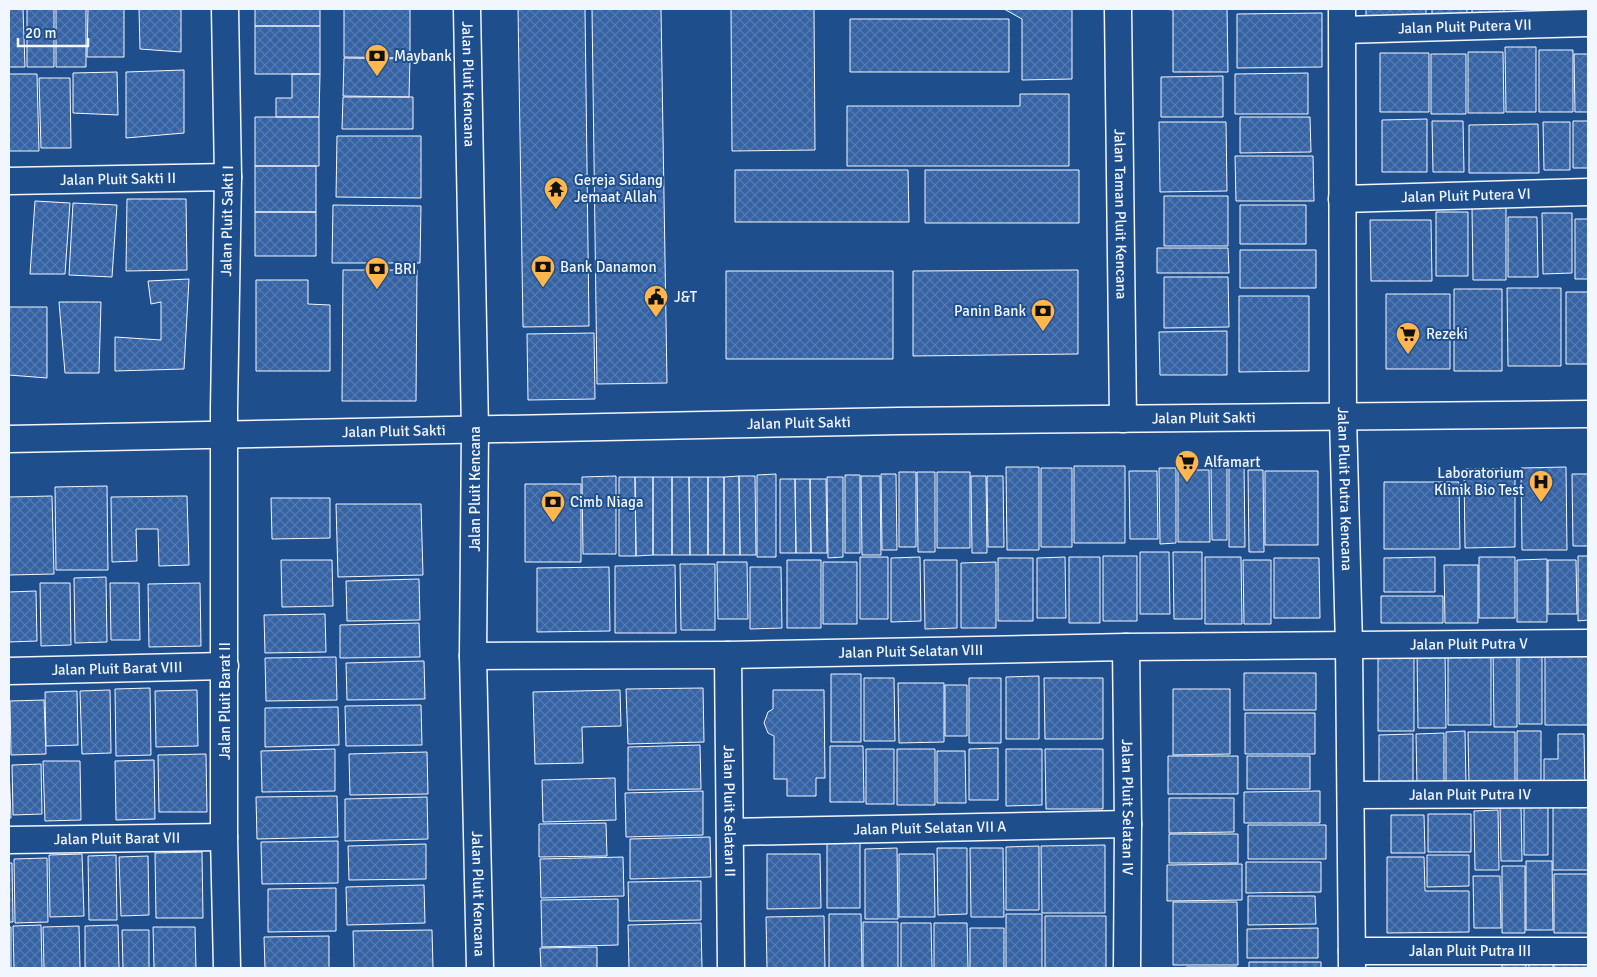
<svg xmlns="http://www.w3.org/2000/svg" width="1597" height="977" font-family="Signika,sans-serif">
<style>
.building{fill:url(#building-cross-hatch);stroke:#f2f6ff}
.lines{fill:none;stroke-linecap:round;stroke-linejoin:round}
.minor-casing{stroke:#f2f6ff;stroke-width:29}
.minor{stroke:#1f4e8c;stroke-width:26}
.labels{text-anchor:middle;stroke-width:4;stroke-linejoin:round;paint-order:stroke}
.street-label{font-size:15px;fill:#f2f6ff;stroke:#1f4e8c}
.poi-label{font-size:15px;fill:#f2f6ff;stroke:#1f4e8c;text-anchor:start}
</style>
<defs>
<pattern id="building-cross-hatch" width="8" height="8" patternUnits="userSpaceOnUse" patternTransform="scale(1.25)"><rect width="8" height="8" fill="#3563a3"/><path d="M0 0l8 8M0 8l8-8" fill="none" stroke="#537ab1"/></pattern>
</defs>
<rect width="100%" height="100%" fill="#1f4e8c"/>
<path class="building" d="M9,9h14l2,58h-16z
M27,9h27v58h-27z
M56,9h30v58h-30z
M88,9h36v48h-37z
M139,9h42v43l-41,-3z
M255,9h65v17h-65z
M344,9h66v49l-66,-1z
M518,9h67l4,317 -66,1z
M592,9h69l6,374 -70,1z
M731,9h83l1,141 -83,1z
M1004,9h68v70l-50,1v-61z
M1163,9h64l1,63h-55v-62z
M1366,9h60v9l-60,1z
M1432,9h35v10h-35z
M1472,9h32v5h-32z
M1322,13v54l-85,1v-54z
M850,19h159v53h-159z
M255,26h65v48h-65z
M1505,47h31v65h-30z
M1539,50h34v62h-34z
M1468,52h35l1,61h-36z
M1380,53h49v59h-49z
M1431,54h35v60h-35z
M1574,54h14v58h-13z
M344,58l66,1 -1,38 -66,-1z
M184,70v63l-58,5v-66z
M117,72l1,43 -45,-2v-40z
M1308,73v41h-73v-40z
M9,74h28l2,77h-30z
M292,74h28l-1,43h-43v-19h16z
M1223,76v41h-62v-40z
M39,78h31l1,70h-30z
M1020,94h49v72h-222v-60h173z
M343,97h70v32h-71z
M255,117h64v49h-64z
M1240,117h70l1,35 -71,1z
M1427,119v53h-45v-52z
M1432,121h31l1,51h-31z
M1573,121h15v47h-15z
M1159,122h67l1,69 -67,1z
M1543,122h27v48h-26z
M1538,124l1,49h-70v-48z
M337,136h84v62l-85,-1z
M1235,156h78l1,45h-78z
M255,166h61v46h-61z
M735,170h173l1,52h-174z
M925,170h154v53h-154z
M1164,196h64v50h-64z
M127,199h59l1,71 -61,1z
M35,201l35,2 -5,71h-35z
M73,203l44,2 -5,72 -43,-2z
M333,205l88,1 -1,57h-88z
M1240,205h66v39h-66z
M1506,207v73h-33l-1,-72z
M255,212h61v44h-61z
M1436,212h32v64h-32z
M1542,213h30v60l-29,1z
M1508,217h29l1,60h-30z
M1575,219h13v60h-13z
M1370,220h61l1,61h-61z
M1157,248h71l1,25h-72z
M1240,250h76v38h-76z
M343,270h74l-1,131h-74z
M1078,270v84l-165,2v-85z
M726,271h167v88h-167z
M1164,277h64l1,50 -65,1z
M189,279l-5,90 -69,2v-34l46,3v-38l-10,2 -3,-23z
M256,280h52v24l22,1v66h-74z
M1507,288h54v78h-53z
M1454,289h48v82h-48z
M1566,292h22v72h-22z
M1386,294h64v75h-64z
M1239,296h70v75l-70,1z
M59,302h42l-2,71h-34z
M9,307h38v71l-38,-3z
M1227,331v44h-67l-1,-43z
M594,333l1,66 -67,1 -1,-66z
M1229,462h15l1,85h-16z
M1074,466h51v77h-51z
M1211,466h16v74h-15z
M1006,467h33v83h-32z
M1566,467l1,83h-45l-1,-82z
M1041,468h31v79h-31z
M1159,468h17v75l-16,1z
M1464,469h51v78l-50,1z
M1178,470h31l1,72h-32z
M1248,470h15l1,82h-15z
M1129,471h28l1,68h-28z
M1265,471h53v74h-53z
M899,472h17v75h-17z
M917,472h18v80h-17z
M937,472h33v76h-33z
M776,474v83h-19v-82z
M881,474h15l1,76h-15z
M1572,474h16v72h-15z
M845,475h15v78h-15z
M616,476v78h-33l-1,-77z
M739,476h16l1,79h-16z
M739,476l1,79h-16v-78z
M861,476h19l1,79h-19z
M971,476h15l1,77h-15z
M987,476h16l1,71h-16z
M619,477h16l1,79h-17z
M635,477h18v78l-17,1z
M653,477h19v78h-19z
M672,477h17l1,78h-18z
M689,477h19v78h-18z
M708,477h16v78h-16z
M827,477h16v80l-15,1z
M780,479h15l1,74h-16z
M795,479h15l1,74h-15z
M810,479h16l1,74h-16z
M1384,482h75l1,67h-76z
M525,484h56v78h-56z
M107,486l1,84h-52l-1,-83z
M52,496l2,78 -45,1v-78z
M187,496l2,69 -30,1 -1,-37h-22l1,32 -25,1 -1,-65z
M271,498h59v40l-58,1z
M336,504h85l2,71 -85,2z
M1140,552h29l1,62h-30z
M1173,552h29v67h-28z
M1103,556h34v65h-34z
M1578,556h10v64l-10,1z
M860,557h28v62h-28z
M920,557l1,64 -30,1v-64z
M1065,557l1,61h-29v-60z
M1069,557h31v66h-31z
M1205,557h36l1,67h-37z
M1435,557v35h-51v-34z
M1479,557h36v61h-36z
M998,558h35v63h-35z
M1274,558h45l1,60h-46z
M1547,559v63h-30v-62z
M281,560h51l1,46 -51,1z
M787,560h34v68h-34z
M924,560h33v68l-32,1z
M1243,560h28v64h-27z
M1548,560h28l1,54h-29z
M717,562h30l1,57h-30z
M823,562h34v62h-34z
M996,562v66h-35v-65z
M680,564h35v66h-34z
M675,565l1,68h-61v-67z
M1444,565h34v58h-33z
M609,567l1,64 -73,1v-64z
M750,567h31l1,61 -32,1z
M106,577l1,65 -32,1 -1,-65z
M419,579l1,41 -73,1 -1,-40z
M40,583h30l1,62 -30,1z
M110,583h29l1,57h-29z
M200,583l1,63 -52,1 -1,-63z
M36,591l1,50 -28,1v-50z
M1381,596h62v27h-62z
M325,614l1,38 -61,1 -1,-38z
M419,623l1,34 -80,1v-33z
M1588,647v78h-43v-77z
M1493,649h24v78h-23z
M1491,650v75h-43v-74z
M1519,650h23v74h-23z
M1417,652h28l1,76h-28z
M1378,655h36v76h-36z
M336,657l1,43 -71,1 -1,-43z
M424,661l1,38 -78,1 -1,-37z
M1244,673h72v37h-72z
M831,674h30v68h-30z
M1039,676v63h-33v-62z
M864,678h30l1,63h-31z
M969,678h32v65h-32z
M1044,678h59v61h-58z
M898,683h46v59l-45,1z
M945,685h22v51h-22z
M150,688l1,67 -35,1 -1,-67z
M703,688l1,54 -76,2 -2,-55z
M1173,689h57v65l-57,1z
M110,690l1,63 -29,1 -2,-63z
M197,690l1,56 -42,1 -1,-56z
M620,690l1,36 -39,1 1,36 -48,1 -2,-72z
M773,690h51l1,88h-9v18h-29v-17h-13v-43l-6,-3 -4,-10 4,-11 5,-3z
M77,691l1,54 -32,1 -1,-54z
M44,700l2,54 -35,1 -1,-54z
M421,705l1,40 -76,1 -1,-40z
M338,707l1,38 -74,2v-39z
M1245,713h70v41h-70z
M1465,731l1,54h-20v-53z
M1517,731h24v59h-24z
M1468,732h47v53h-46z
M1444,733v52h-27l-1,-51z
M1413,734v53h-34v-52z
M1558,734h26l1,56h-41v-31h14z
M700,745l1,44 -73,1v-43z
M830,746h33l1,56h-34z
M998,748v52h-29v-51z
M335,749v42l-73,1 -1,-41z
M866,749h28v55h-28z
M897,749h38v56h-38z
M1006,749h36v56l-36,1z
M1045,749h58v60h-57z
M937,751h28l1,52h-29z
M427,752l1,42 -78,1 -1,-41z
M206,754l1,58h-48l-1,-57z
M1168,756h70v38h-70z
M1247,756h63v33h-63z
M154,760l1,59 -39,1 -1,-59z
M43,761h37l1,59 -36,1z
M41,764l1,50 -29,1 -1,-50z
M9,766l2,52h-2z
M615,778l1,42 -73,2 -1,-42z
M703,791v44l-77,2 -1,-44z
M1320,791v32h-76v-31z
M337,796l1,41 -81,2 -1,-42z
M427,797l1,42 -83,2v-42z
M1169,798h65v34l-65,1z
M1553,800h35v70h-35z
M1500,805h21l1,56h-21z
M1524,805h24v50h-24z
M1498,810l1,60h-24l-1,-59z
M1428,814h43v38h-43z
M1391,815h33l1,38h-34z
M606,823l1,33 -68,1v-33z
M1248,825h78v34h-78z
M1169,834h69v29h-69z
M710,837l1,40 -81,2v-40z
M338,841v42l-76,1 -1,-42z
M860,842v66h-33v-65z
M426,844v35l-77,1 -1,-34z
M1105,845v68h-63l-1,-67z
M1039,846v64h-33v-63z
M897,848l1,71h-33v-70z
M937,848h30v66l-29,1z
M970,848h33l1,69h-33z
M202,852l1,66h-47l-1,-65z
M82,854l2,62 -34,1 -1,-62z
M767,854h53l1,54 -54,1z
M899,854h35l1,63h-36z
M116,855l1,65h-28l-1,-64z
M1427,855h42v31l-42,1z
M148,856l1,59 -28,1 -2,-59z
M623,857l1,39 -83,2 -1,-39z
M1387,857h37l1,34h44v41l-82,1z
M47,858l1,64 -33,1 -1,-64z
M1526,861h26l1,69h-27z
M1246,862h75v30l-75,1z
M9,863h3l1,59h-4z
M1242,864v36l-75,1v-36z
M1502,866h23v67h-23z
M1554,874h34v59h-34z
M1473,876h27l1,52h-27z
M701,881v39l-72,1 -1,-39z
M424,885l1,38 -78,2 -1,-38z
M336,888v43l-68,1v-43z
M1248,896h67l1,28 -68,1z
M618,899v46l-76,2 -1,-47z
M1173,902h64l1,63h-65z
M829,914h32l1,54h-33z
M1006,914h36v54h-36z
M824,916l1,52h-58l-1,-51z
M1045,916h61v52h-61z
M863,922h35v46h-35z
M701,923l1,45h-73l-1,-43z
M901,923h30l1,45h-31z
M934,923h33l1,45h-34z
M41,925l1,43h-28l-1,-42z
M118,925l1,43h-34v-42z
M79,926l1,42h-36l-1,-41z
M9,927h2v41h-2z
M153,927h42l1,41h-42z
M970,928h34v40h-34z
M1318,928v30h-71v-29z
M122,930h27v38h-26z
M432,930l1,38h-79l-1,-37z
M329,936v32h-64l-1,-31z
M597,947v21h-56l-1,-20z
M1502,955h24v13h-24z
M1529,955h24v13h-24z
M1249,962h72v6h-72z
M1554,964h34v4h-34z
M1186,967h51v1h-51z"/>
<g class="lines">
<defs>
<g id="minor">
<path d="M225,9l3,168 -4,232v428l3,131"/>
<path id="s1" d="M467,9l8,421 -2,226 7,312"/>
<path id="s2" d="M1118,9l5,410"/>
<path id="s3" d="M1342,9l1,408 6,228 3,323"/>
<path id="s4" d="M1343,30l245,-7"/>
<path id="s5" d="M9,181l219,-4"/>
<path id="s6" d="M1342,199l246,-7"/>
<path id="s7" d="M9,439l889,-18 690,-7"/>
<path id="s8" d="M1126,647l2,177 -1,144"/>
<path id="s9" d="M728,655l3,313"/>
<path id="s10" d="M473,656l255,-1 398,-8 462,-4"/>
<path id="s11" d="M9,671l216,-5"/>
<path id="s12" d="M1351,795l237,-1"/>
<path id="s13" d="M731,832l397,-8"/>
<path id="s14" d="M9,840l215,-3"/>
<path id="s15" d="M1352,951h236"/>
</g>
</defs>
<use href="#minor" class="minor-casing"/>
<use href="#minor" class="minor"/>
</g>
<defs>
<symbol id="bank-pin" viewBox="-11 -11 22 30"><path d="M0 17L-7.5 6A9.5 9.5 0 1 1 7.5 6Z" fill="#ffb74d" stroke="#1f4e8c"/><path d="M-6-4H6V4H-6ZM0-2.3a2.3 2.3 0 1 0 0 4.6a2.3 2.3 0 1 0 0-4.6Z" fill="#111"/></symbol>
<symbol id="temple-pin" viewBox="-11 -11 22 30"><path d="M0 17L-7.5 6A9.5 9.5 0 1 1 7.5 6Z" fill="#ffb74d" stroke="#1f4e8c"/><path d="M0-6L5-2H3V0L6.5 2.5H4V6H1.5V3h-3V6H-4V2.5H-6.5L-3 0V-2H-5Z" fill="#111"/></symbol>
<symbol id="civic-pin" viewBox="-11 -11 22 30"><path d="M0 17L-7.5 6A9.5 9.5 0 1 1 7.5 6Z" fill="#ffb74d" stroke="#1f4e8c"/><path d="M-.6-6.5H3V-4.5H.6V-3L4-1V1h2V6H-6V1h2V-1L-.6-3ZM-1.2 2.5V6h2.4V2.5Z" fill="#111"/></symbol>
<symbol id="supermarket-pin" viewBox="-11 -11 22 30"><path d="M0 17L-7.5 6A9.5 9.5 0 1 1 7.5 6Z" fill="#ffb74d" stroke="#1f4e8c"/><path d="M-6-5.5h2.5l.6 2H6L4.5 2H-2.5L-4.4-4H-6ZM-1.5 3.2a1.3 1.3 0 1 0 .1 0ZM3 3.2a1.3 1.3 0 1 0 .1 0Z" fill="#111"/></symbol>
<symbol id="hospital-pin" viewBox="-11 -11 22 30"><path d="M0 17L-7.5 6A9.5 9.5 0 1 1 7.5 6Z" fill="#ffb74d" stroke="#1f4e8c"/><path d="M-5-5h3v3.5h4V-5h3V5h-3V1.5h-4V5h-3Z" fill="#111"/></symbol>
</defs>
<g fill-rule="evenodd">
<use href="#bank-pin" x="363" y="42" width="28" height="38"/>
<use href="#temple-pin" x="542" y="175" width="28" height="38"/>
<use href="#bank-pin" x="529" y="253" width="28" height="38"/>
<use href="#bank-pin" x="363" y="255" width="28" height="38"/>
<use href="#civic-pin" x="642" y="283" width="28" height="38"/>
<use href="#bank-pin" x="1029" y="297" width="28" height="38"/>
<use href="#supermarket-pin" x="1394" y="320" width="28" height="38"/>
<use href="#supermarket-pin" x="1173" y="448" width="28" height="38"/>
<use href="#hospital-pin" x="1527" y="468" width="28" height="38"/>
<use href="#bank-pin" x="539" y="488" width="28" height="38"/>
</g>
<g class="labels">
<g class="street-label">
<text dy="5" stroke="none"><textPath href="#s4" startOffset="122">Jalan Pluit Putera VII</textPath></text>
<text dy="5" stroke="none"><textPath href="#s1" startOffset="75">Jalan Pluit Kencana</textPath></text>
<text dy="5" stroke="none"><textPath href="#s5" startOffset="109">Jalan Pluit Sakti II</textPath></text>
<text dy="5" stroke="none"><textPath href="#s6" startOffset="124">Jalan Pluit Putera VI</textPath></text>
<text dy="5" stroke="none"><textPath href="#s2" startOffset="205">Jalan Taman Pluit Kencana</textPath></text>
<text transform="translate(227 221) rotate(-89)" y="5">Jalan Pluit Sakti I</text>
<text dy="5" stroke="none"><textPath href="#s7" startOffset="1195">Jalan Pluit Sakti</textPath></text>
<text dy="5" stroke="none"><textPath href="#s7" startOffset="790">Jalan Pluit Sakti</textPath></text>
<text dy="5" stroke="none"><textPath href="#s7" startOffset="385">Jalan Pluit Sakti</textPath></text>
<text transform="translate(475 489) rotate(-90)" y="5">Jalan Pluit Kencana</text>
<text dy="5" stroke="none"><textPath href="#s3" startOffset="480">Jalan Pluit Putra Kencana</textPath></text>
<text dy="5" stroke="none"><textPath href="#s10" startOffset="996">Jalan Pluit Putra V</textPath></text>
<text dy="5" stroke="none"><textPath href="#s10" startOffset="438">Jalan Pluit Selatan VIII</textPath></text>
<text dy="5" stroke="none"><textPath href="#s11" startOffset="108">Jalan Pluit Barat VIII</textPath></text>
<text transform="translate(225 701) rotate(-90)" y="5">Jalan Pluit Barat II</text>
<text dy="5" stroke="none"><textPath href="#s12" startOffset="119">Jalan Pluit Putra IV</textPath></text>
<text dy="5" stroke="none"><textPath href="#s8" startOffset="160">Jalan Pluit Selatan IV</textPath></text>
<text dy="5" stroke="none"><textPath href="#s9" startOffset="156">Jalan Pluit Selatan II</textPath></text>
<text dy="5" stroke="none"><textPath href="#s13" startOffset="199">Jalan Pluit Selatan VII A</textPath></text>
<text dy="5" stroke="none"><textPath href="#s14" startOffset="108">Jalan Pluit Barat VII</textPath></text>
<text dy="5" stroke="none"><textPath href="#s1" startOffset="885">Jalan Pluit Kencana</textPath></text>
<text dy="5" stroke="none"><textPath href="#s15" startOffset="118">Jalan Pluit Putra III</textPath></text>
</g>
<g class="poi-label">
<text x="394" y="61">Maybank</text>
<text x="574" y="185">Gereja Sidang<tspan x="574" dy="17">Jemaat Allah</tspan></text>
<text x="560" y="272">Bank Danamon</text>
<text x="394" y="274">BRI</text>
<text x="674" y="302">J&amp;T</text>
<text x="1026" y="316" text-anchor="end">Panin Bank</text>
<text x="1426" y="339">Rezeki</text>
<text x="1204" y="467">Alfamart</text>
<text x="1524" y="478" text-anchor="end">Laboratorium<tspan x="1524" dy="17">Klinik Bio Test</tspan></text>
<text x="570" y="507">Cimb Niaga</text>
</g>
</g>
<rect width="1597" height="977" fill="none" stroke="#f2f6ff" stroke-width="20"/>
<path d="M18 38v8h70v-8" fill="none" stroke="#f2f6ff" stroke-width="2.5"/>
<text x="25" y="38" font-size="15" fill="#f2f6ff" stroke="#1f4e8c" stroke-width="4" paint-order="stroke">20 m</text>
</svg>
